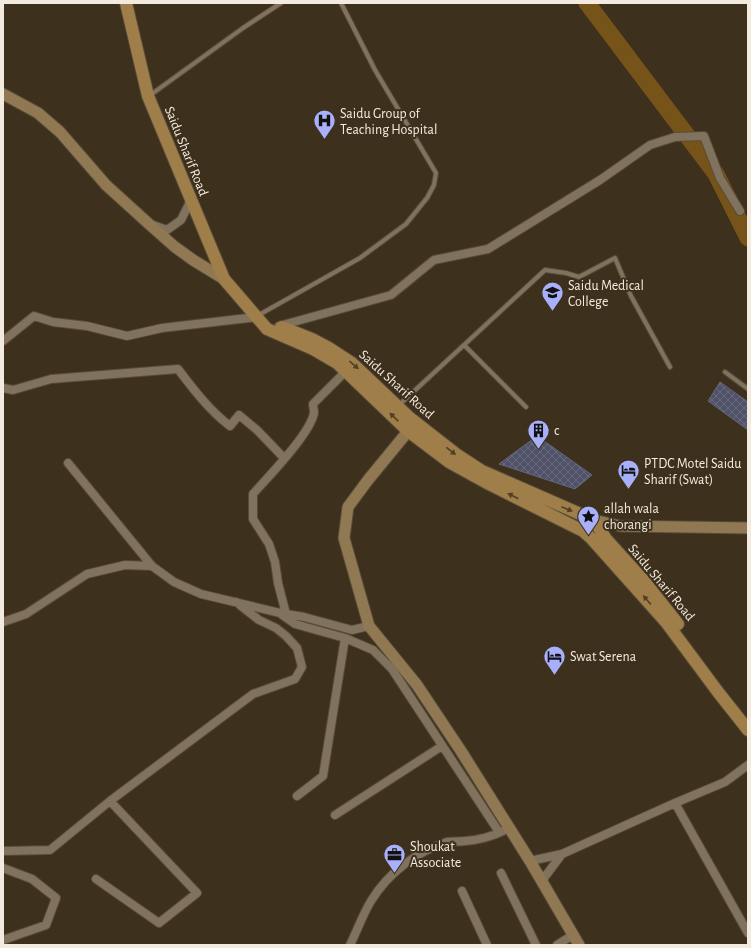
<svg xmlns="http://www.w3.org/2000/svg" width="751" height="948" font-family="'Alegreya Sans',sans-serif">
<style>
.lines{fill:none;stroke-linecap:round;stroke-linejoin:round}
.river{stroke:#765419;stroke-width:17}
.building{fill:url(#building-cross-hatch);stroke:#63667d}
.lane-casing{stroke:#564b39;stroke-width:6}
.street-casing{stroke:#564b39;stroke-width:10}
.secondary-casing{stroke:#564b39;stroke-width:13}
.primary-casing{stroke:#564b39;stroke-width:14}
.lane{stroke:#81725d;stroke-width:4}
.street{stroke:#81725d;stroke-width:8}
.secondary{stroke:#907853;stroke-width:11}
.primary{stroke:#9f7e4a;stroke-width:12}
.oneway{fill:#514025}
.labels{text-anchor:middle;stroke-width:4;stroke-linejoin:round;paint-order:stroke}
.poi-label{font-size:14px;fill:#f4ebdf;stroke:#3d301c;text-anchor:start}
.street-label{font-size:14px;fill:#f4ebdf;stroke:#3d301c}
</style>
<defs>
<pattern id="building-cross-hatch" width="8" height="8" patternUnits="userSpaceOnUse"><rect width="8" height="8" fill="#4f5268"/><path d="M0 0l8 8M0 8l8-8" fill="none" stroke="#696b7d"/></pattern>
</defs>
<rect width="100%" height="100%" fill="#3d301c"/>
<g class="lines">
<path class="river" d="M587,3l129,171 32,64"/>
</g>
<path class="building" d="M720,382l28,20v28l-40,-29z
M537,436l55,39 -17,14 -76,-25z"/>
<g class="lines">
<defs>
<path id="lane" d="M149,96l94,-68 38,-25
M257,316l103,-58 46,-34 21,-26 7,-13 2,-12 -61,-103 -34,-67
M464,345l62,62
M725,372l23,17
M398,406l147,-136 21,3 13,4 36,-19 16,38 39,71"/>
<path id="street" d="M153,225l14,5 14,-10 10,-20
M279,326l112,-31 43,-35 54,-11 112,-69 50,-35 25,-8 29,-1 16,42 20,33
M3,341l31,-25 19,6 34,4 40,10 35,-8 95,-11
M3,388l10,2 38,-11 127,-10c15,20 32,42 52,57l9,-11 18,15 27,28
M68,463l84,103 22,16 27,12 79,19 24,4 48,13 17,-4
M281,614l14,10 50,14 28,12 19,19 107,163
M286,614l-8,-31 -3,-21 -6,-18 -16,-25v-25c16,-18 57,-60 61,-81 0,-3 -1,-7 -1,-9l33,-33
M3,622l23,-8 61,-40 38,-9 27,1
M297,796l26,-20 22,-138
M675,803l73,130
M335,815l107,-69
M3,851l47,-1 60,-49 143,-107 42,-15 7,-12 -5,-19 -11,-12 -10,-8 -17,-8 -23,-18
M530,861l32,-7 113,-51 50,-21 23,-17
M3,868l29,11 24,19 -10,27 -43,15
M501,873l35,72
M96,879l63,44 38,-30 -87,-92
M541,882l21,-28
M462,891l25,54
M350,945c7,-14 13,-31 21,-44 17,-28 45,-49 76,-59 5,-1 12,0 18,-1 13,-1 26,-4 38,-10
M557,945l16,-10"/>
<path id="secondary" d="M3,94l35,19 22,19 46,53 43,39 26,23 18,13 31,19
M414,424l-46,56 -20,27 -4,31 25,88 48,59 44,66 69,110 49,84
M594,520l26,6 128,2"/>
<path id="primary" d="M126,3l22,93 76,183 43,50 46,20 24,14 71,68 41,31 40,22 94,47 8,7 75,84 52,70 30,38
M282,327l30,12 17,9 23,15 58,55 46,36 26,17 112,49 12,19 38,42 34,43"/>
</defs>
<use href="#lane" class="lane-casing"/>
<use href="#street" class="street-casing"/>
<use href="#secondary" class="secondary-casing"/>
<use href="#primary" class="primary-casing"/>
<use href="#lane" class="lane"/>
<use href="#street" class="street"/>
<use href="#secondary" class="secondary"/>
<use href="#primary" class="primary"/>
</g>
<defs><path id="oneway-solid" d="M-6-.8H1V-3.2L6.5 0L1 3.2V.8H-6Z"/></defs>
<g class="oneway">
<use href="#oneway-solid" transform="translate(354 365) rotate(41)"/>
<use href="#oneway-solid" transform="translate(394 417) rotate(-136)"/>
<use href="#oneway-solid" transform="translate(451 451) rotate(38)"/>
<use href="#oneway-solid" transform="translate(513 496) rotate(-153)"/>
<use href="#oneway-solid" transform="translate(567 509) rotate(23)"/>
<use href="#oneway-solid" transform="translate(647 600) rotate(-131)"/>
</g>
<defs>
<symbol id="hospital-pin" viewBox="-11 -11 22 30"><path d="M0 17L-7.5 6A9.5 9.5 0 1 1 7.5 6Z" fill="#a8b0fc" stroke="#3d301c"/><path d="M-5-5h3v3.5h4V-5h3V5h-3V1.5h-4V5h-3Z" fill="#111"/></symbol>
<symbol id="university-pin" viewBox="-11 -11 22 30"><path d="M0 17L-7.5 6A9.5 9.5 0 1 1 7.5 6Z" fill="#a8b0fc" stroke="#3d301c"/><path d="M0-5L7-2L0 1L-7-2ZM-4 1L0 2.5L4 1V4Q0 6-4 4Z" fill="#111"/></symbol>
<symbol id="building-pin" viewBox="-11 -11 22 30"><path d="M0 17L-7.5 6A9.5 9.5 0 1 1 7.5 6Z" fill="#a8b0fc" stroke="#3d301c"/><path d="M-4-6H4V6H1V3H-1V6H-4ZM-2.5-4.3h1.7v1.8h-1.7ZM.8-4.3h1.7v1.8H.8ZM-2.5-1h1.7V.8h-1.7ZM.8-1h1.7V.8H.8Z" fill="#111"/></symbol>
<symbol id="hotel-pin" viewBox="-11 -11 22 30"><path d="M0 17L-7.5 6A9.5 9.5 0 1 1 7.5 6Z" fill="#a8b0fc" stroke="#3d301c"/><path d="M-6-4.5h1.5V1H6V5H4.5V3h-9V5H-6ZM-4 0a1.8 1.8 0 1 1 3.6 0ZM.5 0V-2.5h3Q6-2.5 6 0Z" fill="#111"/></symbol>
<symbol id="sight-pin" viewBox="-11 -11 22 30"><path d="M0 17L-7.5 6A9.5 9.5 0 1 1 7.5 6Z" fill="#a8b0fc" stroke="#3d301c"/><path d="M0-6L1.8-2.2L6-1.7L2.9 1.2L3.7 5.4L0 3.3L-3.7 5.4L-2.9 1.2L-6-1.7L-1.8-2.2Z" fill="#111"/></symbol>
<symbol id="office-pin" viewBox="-11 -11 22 30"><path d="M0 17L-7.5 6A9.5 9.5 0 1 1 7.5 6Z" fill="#a8b0fc" stroke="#3d301c"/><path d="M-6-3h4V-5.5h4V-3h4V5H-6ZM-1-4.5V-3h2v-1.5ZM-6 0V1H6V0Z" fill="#111"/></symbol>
</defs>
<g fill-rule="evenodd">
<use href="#hospital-pin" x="312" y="108" width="25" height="34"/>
<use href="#university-pin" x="540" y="280" width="25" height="34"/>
<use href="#building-pin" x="526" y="418" width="25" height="34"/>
<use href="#hotel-pin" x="616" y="458" width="25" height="34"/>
<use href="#sight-pin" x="576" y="504" width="25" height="34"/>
<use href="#hotel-pin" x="542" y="644" width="25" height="34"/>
<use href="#office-pin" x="382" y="842" width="25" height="34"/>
</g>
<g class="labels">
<g class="poi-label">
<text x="340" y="118">Saidu Group of<tspan x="340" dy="16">Teaching Hospital</tspan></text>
<text x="568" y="290">Saidu Medical<tspan x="568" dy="16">College</tspan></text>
<text x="554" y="435">c</text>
<text x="644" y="468">PTDC Motel Saidu<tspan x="644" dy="16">Sharif (Swat)</tspan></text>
<text x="604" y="513">allah wala<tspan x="604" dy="16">chorangi</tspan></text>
<text x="570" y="661">Swat Serena</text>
<text x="410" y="851">Shoukat<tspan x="410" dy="16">Associate</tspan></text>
</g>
<g class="street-label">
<text transform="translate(187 151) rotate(68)" y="5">Saidu Sharif Road</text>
<text transform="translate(397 384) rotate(42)" y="5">Saidu Sharif Road</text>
<text transform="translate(662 582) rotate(50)" y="5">Saidu Sharif Road</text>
</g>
</g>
<rect width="751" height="948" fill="none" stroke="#f4ebdf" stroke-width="8"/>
</svg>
